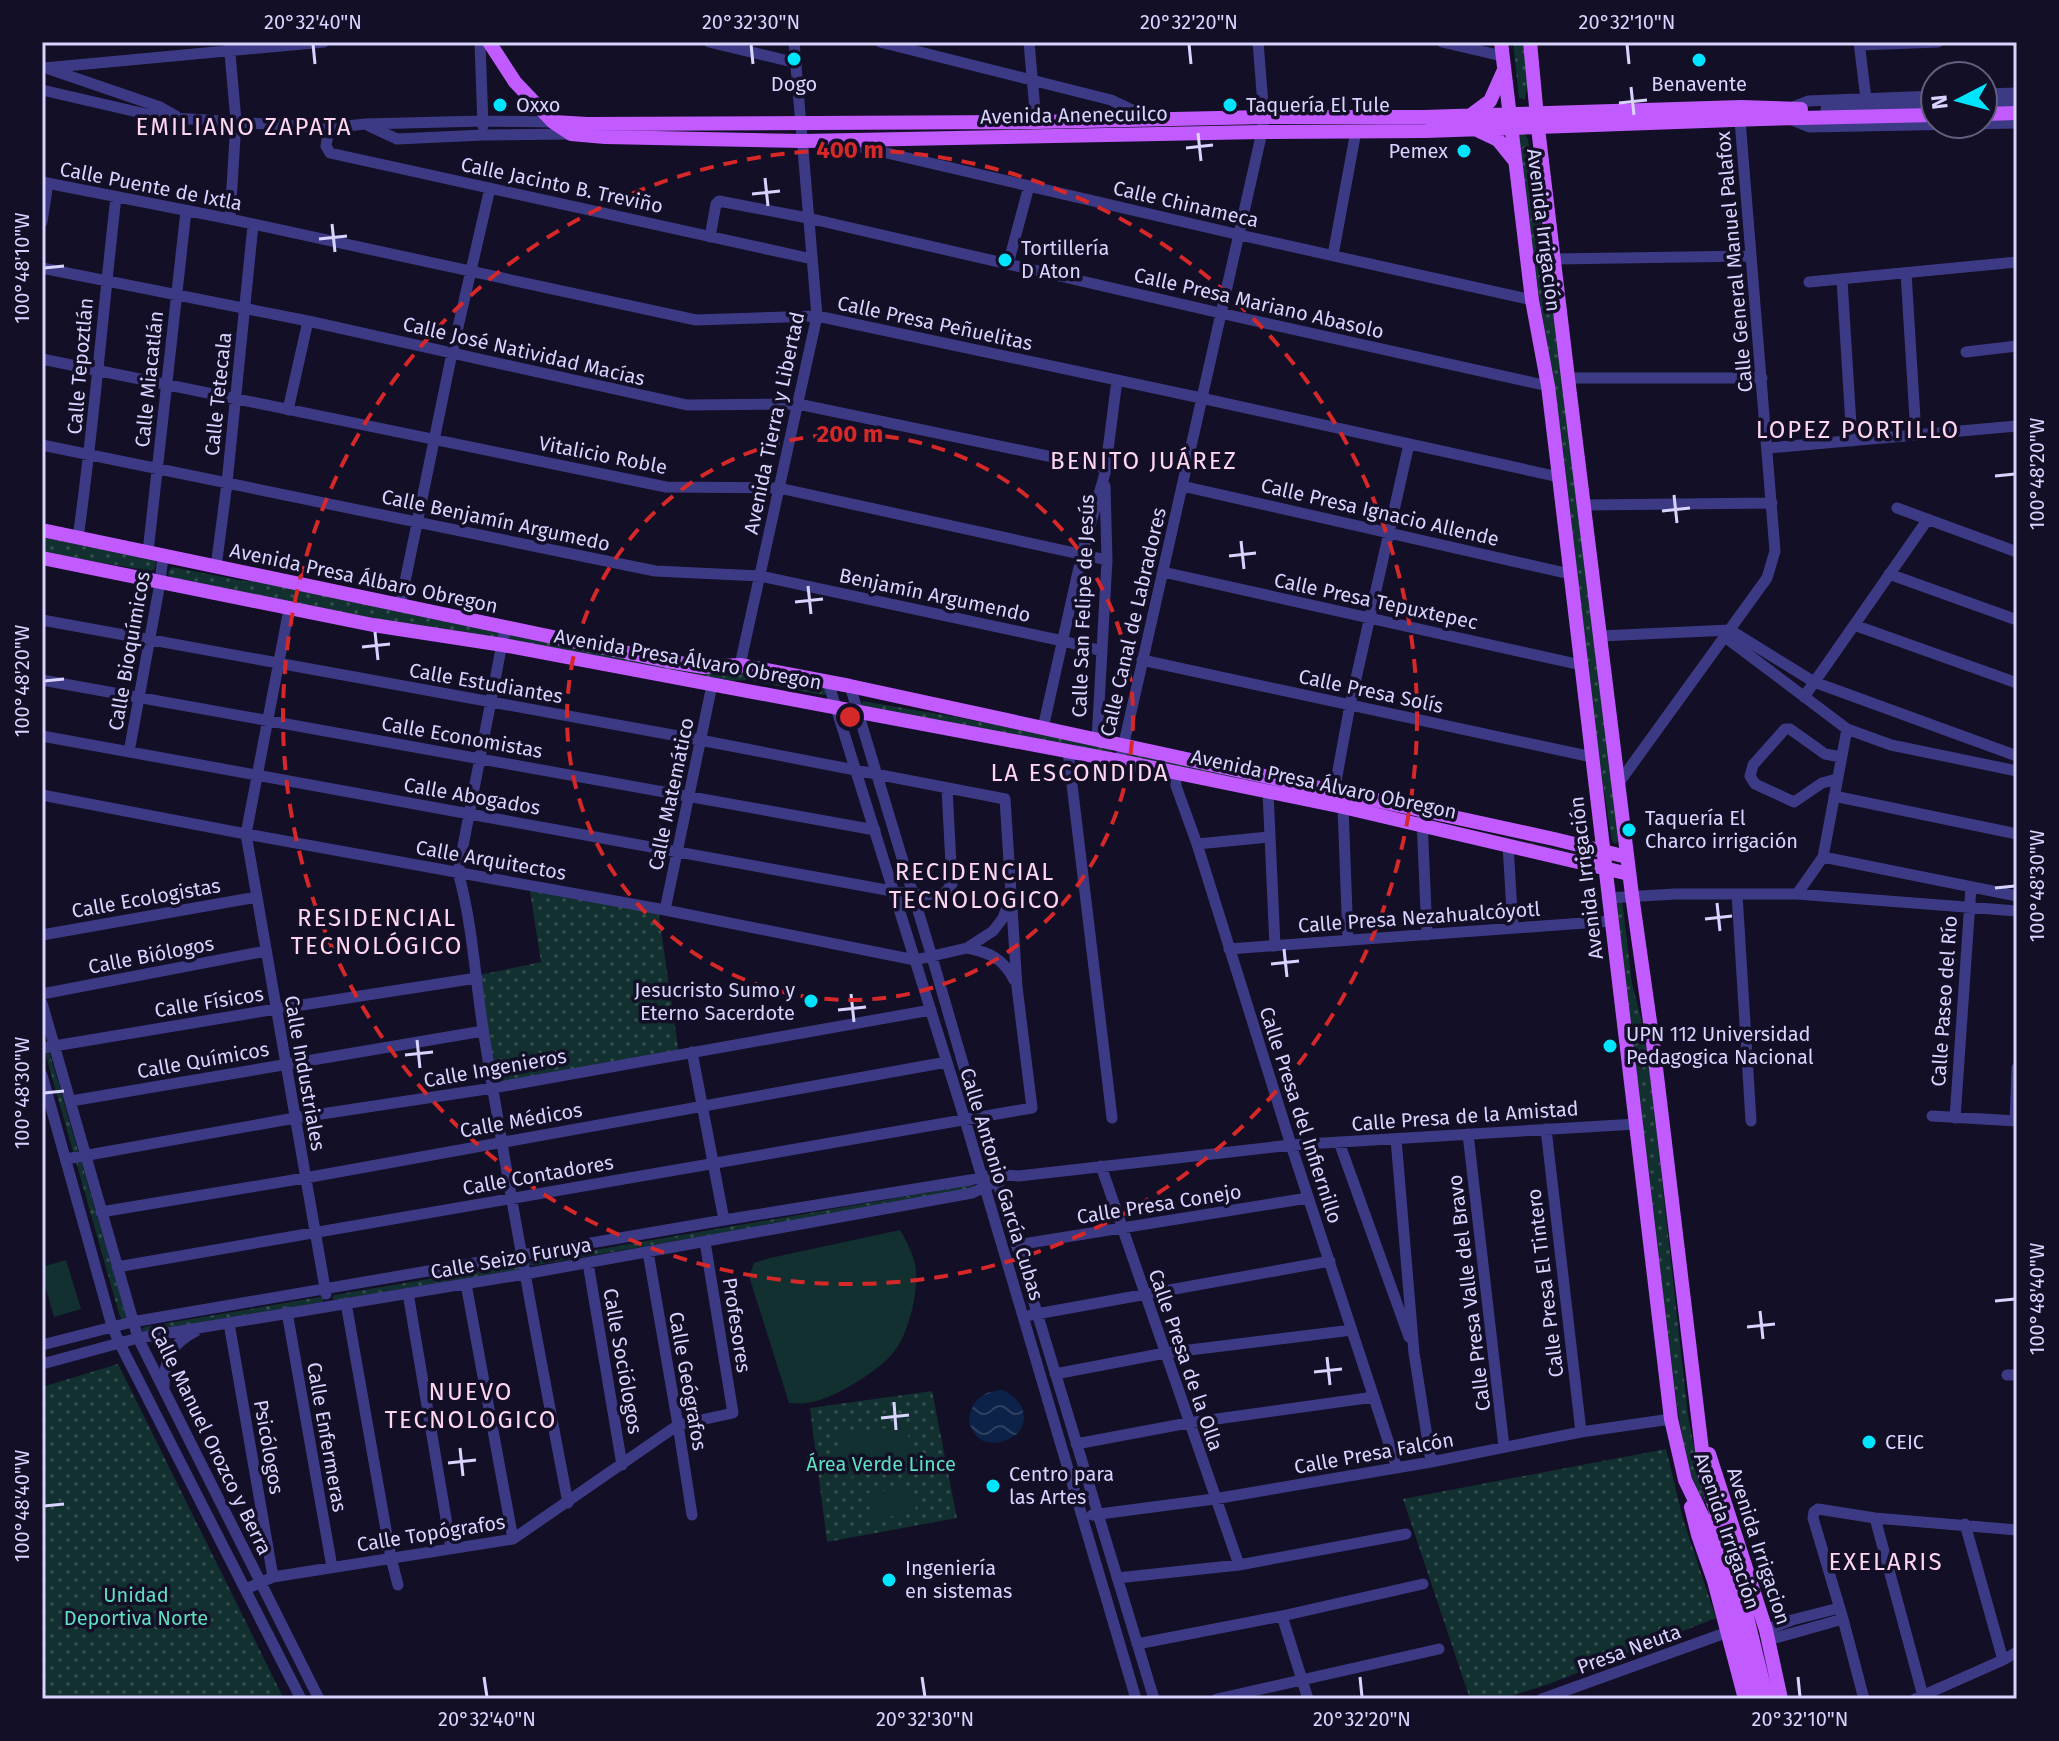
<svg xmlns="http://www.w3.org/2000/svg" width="2059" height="1741" font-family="'Fira Sans',sans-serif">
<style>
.park{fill:url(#park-dots)}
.pitch{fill:#12302f}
.water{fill:url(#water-waves)}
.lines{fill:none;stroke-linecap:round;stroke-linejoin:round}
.minor{stroke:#3d3a85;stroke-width:11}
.major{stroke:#c25bff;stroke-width:14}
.ticks{fill:none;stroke:#d9d4ff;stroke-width:3}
.ring{fill:none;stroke:#d62828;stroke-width:4;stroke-dasharray:14 10}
.poi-dot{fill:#00e5ff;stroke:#130f26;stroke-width:3}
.labels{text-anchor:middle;stroke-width:7;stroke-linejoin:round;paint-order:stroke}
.poi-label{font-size:20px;fill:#d9d4ff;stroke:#130f26;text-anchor:start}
.street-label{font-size:20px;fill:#d9d4ff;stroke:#130f26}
.park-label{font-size:20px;fill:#5fe0c0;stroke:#130f26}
.quarter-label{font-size:24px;letter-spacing:2px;fill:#ffd6f0;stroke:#130f26}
.centre{fill:#d62828;stroke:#130f26;stroke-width:4}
.ring-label{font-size:24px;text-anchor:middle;font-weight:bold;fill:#d62828;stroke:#130f26;stroke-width:7;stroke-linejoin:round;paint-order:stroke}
.neatline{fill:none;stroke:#d9d4ff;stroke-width:3}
.ticks-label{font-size:20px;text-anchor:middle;fill:#d9d4ff}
</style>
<defs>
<pattern id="park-dots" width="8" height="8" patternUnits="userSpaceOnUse" patternTransform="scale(2)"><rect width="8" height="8" fill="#12302f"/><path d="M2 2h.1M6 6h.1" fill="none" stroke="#344d4e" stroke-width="1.8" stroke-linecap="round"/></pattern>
<pattern id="water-waves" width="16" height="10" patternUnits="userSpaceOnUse" patternTransform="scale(2)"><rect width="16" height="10" fill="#0c2248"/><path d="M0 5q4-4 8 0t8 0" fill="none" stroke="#2f4163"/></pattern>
</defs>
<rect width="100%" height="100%" fill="#130f26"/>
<path class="park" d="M1513,42h11l4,38 -3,19 -6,-1z
M1523,132l5,7 14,89 4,5 7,78 9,51 57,479 -4,3 -3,-3 -13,-81 -36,-311 -15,-99 -15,-89 -15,-127z
M42,535l114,25 -1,9 -4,2 -77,-13 -32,-3z
M172,567l72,14h15l566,107 2,4 -2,3 -8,-1 -68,-14 -23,1 -383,-68 -174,-36 -1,-5z
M862,701l94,16 153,31 3,3 -1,2 -247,-46 -3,-2z
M1129,752l387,88 80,17 -62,-12 -406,-89 -1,-2z
M529,885l129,24 21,145 -186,32 -18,-110 66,-14z
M1622,900l10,84 9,34 8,45 39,353 19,100 -22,-57 -17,-115 -52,-442z
M42,1027l84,289v3l-3,1 -3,-3 -78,-275z
M972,1185l3,2 -3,3 -441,76 -2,-2 2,-3z
M517,1264l4,2 -3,4 -183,30 -3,-2 2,-3z
M320,1297l4,1 -2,4 -177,30 -3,-2 2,-3z
M118,1364l166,335h-242v-312z
M932,1391l25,127 -130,24 -17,-134z
M1666,1449l17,70 33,99 -167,66 -47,15h-32l-67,-200z"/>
<path class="pitch" d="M900,1230c6,10 12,22 15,34 5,23 -6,71 -22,89 -14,18 -63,48 -86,50 -5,1 -12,0 -18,0l-40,-127 5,-13 16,-5z
M66,1260l15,49 -27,8 -12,-42v-8z
M907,1425l5,42 -69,11 -6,-43z
M913,1487l3,26 -45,6 -3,-26z"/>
<path class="water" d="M1002,1390c15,5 29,24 18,40 -8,11 -29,17 -40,9 -5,-3 -8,-10 -11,-16 1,-20 12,-32 33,-33z"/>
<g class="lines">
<path class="minor" d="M229,42l7,79 -6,98
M480,42l3,84
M709,42l88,21
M880,42l231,58 38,18
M1029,42l7,80
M1442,42l60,14
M1859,42l7,57
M1860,45l78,-3
M44,68l280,-26
M49,69l111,38 16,9
M42,90l117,27 170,11 36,-4 118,-3 70,1
M1983,94l34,-1
M1983,104l34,-1
M1793,107l15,-6 127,-5
M1826,109l109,-3
M1792,120l17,7 208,-4
M369,126l28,13 86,-4 88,-1
M329,128l-3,18 4,7 482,106
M848,144l392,91 292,65
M42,182l188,37 466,101 121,-4 384,82 358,79
M42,222l6,-39
M710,237l6,-33 3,-3 5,1 84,16 412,95 328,73
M1333,255l23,-124
M1554,259l197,-3
M1008,264l21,-78
M42,268l266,53 379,84 111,-1 307,64
M1906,273l10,162
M1842,280l10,161
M1809,282l208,-20
M1966,352l51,-6
M42,359l624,128 113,1 328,72
M1568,378h194
M288,410l20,-89
M42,445l613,126 105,5 303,65 39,10
M1768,448l249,-22
M1182,486l388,88
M1584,505l188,-2
M1897,508l120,44
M78,538c16,-113 25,-228 38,-341
M148,552l38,-341
M216,567l11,-84 26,-258
M1163,572l418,93
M1889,574l128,46
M400,606l52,-253 38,-165
M289,609l-43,225 80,460
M42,620l658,120 305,59 12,188 15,121 -915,159
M1854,625l163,58
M505,628l-47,244c15,53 17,108 26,163 25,156 54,312 84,468
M1722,632l3,5 122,92 44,16 126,26
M1600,636l130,-6 84,52 203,74
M1142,660l450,97
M740,665l77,-349 -23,-274
M42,680l833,150
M828,682l137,438 171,579
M850,686l82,271 63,217 159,525
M1804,697l124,-178
M1043,728l39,-174 23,-81 12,-93
M42,736l872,159 30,-1 8,-10 -5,-96
M1097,740l10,-180 -2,-74
M1068,751l44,367
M129,752l31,-169 3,-27
M1120,761l142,-629 2,-15 -6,-75
M1175,772l1,14 21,58 94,301 106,323
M1837,779l-15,4 -28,19 -39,-18 -5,-8 3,-11 32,-36h5l35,25 16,3
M1618,784l149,-206 8,-27 -35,-431
M1268,792l7,154
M1334,792l16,-87 59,-261
M42,795l204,39 419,76 250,50 52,-12 26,-17 10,-13 6,-17
M1834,796l183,38
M1343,807l5,133
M1422,819l5,116
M1197,844l72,-7
M1508,845l5,83
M1823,857l194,39
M1737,894l14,227
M1797,894l26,-37 24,-128
M1608,898l67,-4h122l220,17
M665,910l47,-225
M42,935l215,-38
M967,948c22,4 37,11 47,32
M1229,949l382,-28
M42,994l224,-43
M42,1003l96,335 181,361
M42,1048l234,-39 201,-31
M692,1052l32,168
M42,1075l70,251 7,16 182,357
M71,1101l412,-70
M1932,1116l85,5
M1955,1118l16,-231
M2015,1121l2,-53
M1546,1129l35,303
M1468,1134l36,313
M1396,1139l18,214 17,109
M1339,1142l70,195
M66,1159l229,-41 198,-30 438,-78
M1101,1166l138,399
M101,1212l204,-34 642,-116
M1016,1245l292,-47
M648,1252l30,173 14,90
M588,1263l34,202
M466,1284l47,255
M408,1293l43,255
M346,1303l45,255 7,27
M287,1312l45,255
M1031,1315l299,-54
M229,1323l44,254
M42,1345l90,-23 592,-102 246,-40 25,-6 24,2 272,-31 345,-21
M42,1364l96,-26 387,-64 447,-81 19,-9
M1055,1374l110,-21 187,-23
M2007,1375h10
M164,1388c0,-28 6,-44 32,-57
M1076,1444l112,-21 186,-26
M1092,1515l122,-16 217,-37 150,-30 90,-13
M1875,1518l48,178
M1965,1524l38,136
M1117,1578l122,-13 167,-31
M246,1589l27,-12 240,-38 165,-114 55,-12 -28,-171
M1282,1616l26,83
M1766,1630l26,-10 47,-12
M1768,1640l75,-21
M1137,1644l145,-28 141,-32
M1217,1699l222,-50
M1542,1699l186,-67
M1864,1699l-21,-80 -30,-101 1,-6 4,-3 57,9 142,12
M1915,1699l88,-39 14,-8"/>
<path class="major" d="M489,42l26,40 38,40 18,12 34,3 198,4 459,-9 164,-1 335,-12 174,-4
M1501,42l31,258 16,86 11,91 112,942 14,61 25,52 15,45 30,122
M1530,42l8,86 30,250 64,517 21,148 52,432 15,50 16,47 31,127
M1983,114l34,-1
M1471,115l19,-14 13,-29
M554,122l33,2 449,-2 228,-5h160l317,-10 60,2
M1479,131l19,9 17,21
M42,530l625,131 37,6 36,-2 110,21 704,153 73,18
M42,558l331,67 130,20 617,116 223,46 286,67
M1709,1454l57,176 15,69
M1691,1507l7,28 16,46 31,118"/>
</g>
<path class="ticks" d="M313,44l2,20M751,44l2,20M1189,44l2,20M1627,44l2,20M1631,87l3,28M1619,103l28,-3M1198,133l3,28M1186,148l27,-3M765,178l3,28M752,194l28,-3M332,224l3,28M319,239l28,-3M44,268l20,-2M1995,476l20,-2M1674,495l3,28M1662,511l28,-3M1241,541l3,28M1229,556l27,-3M808,586l3,28M795,602l28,-3M375,632l3,28M362,647l28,-3M44,681l20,-2M1995,888l20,-2M1717,903l3,28M1705,919l27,-3M1284,949l3,28M1271,964l28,-3M851,994l3,28M838,1010l28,-3M417,1040l3,28M405,1055l28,-3M44,1093l20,-2M1995,1301l20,-2M1760,1311l3,28M1747,1327l28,-3M1327,1357l3,28M1314,1372l28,-3M894,1402l2,28M881,1418l28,-3M460,1448l3,28M448,1463l28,-3M44,1506l20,-2M484,1677l3,20M922,1677l3,20M1360,1677l2,20M1798,1677l2,20"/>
<g class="ring">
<circle cx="850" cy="717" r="283"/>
<circle cx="850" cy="717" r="567"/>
</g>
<g class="poi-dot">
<circle cx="794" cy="59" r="8"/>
<circle cx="1699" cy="60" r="8"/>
<circle cx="500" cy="105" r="8"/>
<circle cx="1230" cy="105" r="8"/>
<circle cx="1464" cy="151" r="8"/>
<circle cx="1005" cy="260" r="8"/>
<circle cx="1629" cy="830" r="8"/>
<circle cx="811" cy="1001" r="8"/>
<circle cx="1610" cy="1046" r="8"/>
<circle cx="1869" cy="1442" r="8"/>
<circle cx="993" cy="1486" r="8"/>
<circle cx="889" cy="1580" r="8"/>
</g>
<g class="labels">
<g class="poi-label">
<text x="794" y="91" text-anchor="middle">Dogo</text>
<text x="1699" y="91" text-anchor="middle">Benavente</text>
<text x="516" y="112">Oxxo</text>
<text x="1246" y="112">Taquería El Tule</text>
<text x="1448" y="158" text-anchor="end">Pemex</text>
<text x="1021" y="255">Tortillería<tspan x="1021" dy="23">D Aton</tspan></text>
<text x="1645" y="825">Taquería El<tspan x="1645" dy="23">Charco irrigación</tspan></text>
<text x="795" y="997" text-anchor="end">Jesucristo Sumo y<tspan x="795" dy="23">Eterno Sacerdote</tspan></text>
<text x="1626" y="1041">UPN 112 Universidad<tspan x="1626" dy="23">Pedagogica Nacional</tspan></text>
<text x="1885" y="1449">CEIC</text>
<text x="1009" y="1481">Centro para<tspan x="1009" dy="23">las Artes</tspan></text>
<text x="905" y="1575">Ingeniería<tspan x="905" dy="23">en sistemas</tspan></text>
</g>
<g class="street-label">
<text transform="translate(1074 115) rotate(-1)" y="7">Avenida Anenecuilco</text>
<text transform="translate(562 185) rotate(12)" y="7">Calle Jacinto B. Treviño</text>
<text transform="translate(151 186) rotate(11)" y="7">Calle Puente de Ixtla</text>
<text transform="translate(1186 204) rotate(13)" y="7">Calle Chinameca</text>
<text transform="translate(1544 230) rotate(83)" y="7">Avenida Irrigación</text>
<text transform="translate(1734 262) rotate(-95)" y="7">Calle General Manuel Palafox</text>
<text transform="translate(1259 303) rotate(13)" y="7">Calle Presa Mariano Abasolo</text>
<text transform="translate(935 323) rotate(12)" y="7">Calle Presa Peñuelitas</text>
<text transform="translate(524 351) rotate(13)" y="7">Calle José Natividad Macías</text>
<text transform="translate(80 366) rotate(-85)" y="7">Calle Tepoztlán</text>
<text transform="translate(149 379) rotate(-84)" y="7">Calle Miacatlán</text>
<text transform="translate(218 394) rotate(-84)" y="7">Calle Tetecala</text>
<text transform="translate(774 423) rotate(-78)" y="7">Avenida Tierra y Libertad</text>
<text transform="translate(603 455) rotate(11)" y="7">Vitalicio Roble</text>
<text transform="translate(1380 512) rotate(13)" y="7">Calle Presa Ignacio Allende</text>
<text transform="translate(496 520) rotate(12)" y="7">Calle Benjamín Argumedo</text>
<text transform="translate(364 578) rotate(12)" y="7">Avenida Presa Álbaro Obregon</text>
<text transform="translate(935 595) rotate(12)" y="7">Benjamín Argumendo</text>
<text transform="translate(1376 601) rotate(12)" y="7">Calle Presa Tepuxtepec</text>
<text transform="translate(1083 606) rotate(-88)" y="7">Calle San Felipe de Jesús</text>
<text transform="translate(1133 622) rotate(-77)" y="7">Calle Canal de Labradores</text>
<text transform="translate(129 651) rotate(-80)" y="7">Calle Bioquímicos</text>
<text transform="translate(688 659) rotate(10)" y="7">Avenida Presa Álvaro Obregon</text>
<text transform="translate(486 683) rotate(10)" y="7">Calle Estudiantes</text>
<text transform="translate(1371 691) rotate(12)" y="7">Calle Presa Solís</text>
<text transform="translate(462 737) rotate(10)" y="7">Calle Economistas</text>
<text transform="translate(1324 784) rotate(12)" y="7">Avenida Presa Álvaro Obregon</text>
<text transform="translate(671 794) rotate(-78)" y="7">Calle Matemático</text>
<text transform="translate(472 796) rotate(10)" y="7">Calle Abogados</text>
<text transform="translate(491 860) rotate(10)" y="7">Calle Arquitectos</text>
<text transform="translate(1586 878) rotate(-97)" y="7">Avenida Irrigación</text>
<text transform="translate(146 898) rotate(-10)" y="7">Calle Ecologistas</text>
<text transform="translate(1419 917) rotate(-4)" y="7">Calle Presa Nezahualcóyotl</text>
<text transform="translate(151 955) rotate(-11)" y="7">Calle Biólogos</text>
<text transform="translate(1944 1001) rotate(-86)" y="7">Calle Paseo del Río</text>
<text transform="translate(209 1002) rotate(-9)" y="7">Calle Físicos</text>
<text transform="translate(203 1060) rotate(-10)" y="7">Calle Químicos</text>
<text transform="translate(495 1068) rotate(-10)" y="7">Calle Ingenieros</text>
<text transform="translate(305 1073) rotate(80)" y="7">Calle Industriales</text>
<text transform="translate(1301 1115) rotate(72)" y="7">Calle Presa del Infiernillo</text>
<text transform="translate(1465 1116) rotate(-4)" y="7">Calle Presa de la Amistad</text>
<text transform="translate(521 1120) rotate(-10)" y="7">Calle Médicos</text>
<text transform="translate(538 1175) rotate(-10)" y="7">Calle Contadores</text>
<text transform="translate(1002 1184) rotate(73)" y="7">Calle Antonio García Cubas</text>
<text transform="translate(1159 1204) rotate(-9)" y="7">Calle Presa Conejo</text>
<text transform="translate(511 1258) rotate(-10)" y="7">Calle Seizo Furuya</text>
<text transform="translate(1545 1283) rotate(-97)" y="7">Calle Presa El Tintero</text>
<text transform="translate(1469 1293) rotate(-97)" y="7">Calle Presa Valle del Bravo</text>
<text transform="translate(737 1325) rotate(81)" y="7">Profesores</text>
<text transform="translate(1186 1360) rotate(71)" y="7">Calle Presa de la Olla</text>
<text transform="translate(623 1361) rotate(80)" y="7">Calle Sociólogos</text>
<text transform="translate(688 1381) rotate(80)" y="7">Calle Geógrafos</text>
<text transform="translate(327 1437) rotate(80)" y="7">Calle Enfermeras</text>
<text transform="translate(211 1440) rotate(64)" y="7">Calle Manuel Orozco y Berra</text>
<text transform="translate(269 1447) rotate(80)" y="7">Psicólogos</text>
<text transform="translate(1374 1453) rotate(-10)" y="7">Calle Presa Falcón</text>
<text transform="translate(1727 1531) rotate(71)" y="7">Avenida Irrigación</text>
<text transform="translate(431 1533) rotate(-9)" y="7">Calle Topógrafos</text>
<text transform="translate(1759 1546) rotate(72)" y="7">Avenida Irrigacion</text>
<text transform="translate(1629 1649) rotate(-20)" y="7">Presa Neuta</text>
</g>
<g class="park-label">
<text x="881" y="1471">Área Verde Lince</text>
<text x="136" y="1602">Unidad<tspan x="136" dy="23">Deportiva Norte</tspan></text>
</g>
<g class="quarter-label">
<text x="244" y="135">EMILIANO ZAPATA</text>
<text x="1858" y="438">LOPEZ PORTILLO</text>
<text x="1144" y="469">BENITO JUÁREZ</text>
<text x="1080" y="781">LA ESCONDIDA</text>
<text x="975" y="880">RECIDENCIAL<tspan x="975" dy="28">TECNOLOGICO</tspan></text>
<text x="377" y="926">RESIDENCIAL<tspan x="377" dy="28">TECNOLÓGICO</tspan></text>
<text x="471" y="1400">NUEVO<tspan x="471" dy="28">TECNOLOGICO</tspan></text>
<text x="1886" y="1570">EXELARIS</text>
</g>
</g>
<circle cx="850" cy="717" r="12" class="centre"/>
<g class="ring-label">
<text x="850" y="158">400 m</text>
<text x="850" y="442">200 m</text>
</g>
<rect width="2059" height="1741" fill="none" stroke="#130f26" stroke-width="88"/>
<g transform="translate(1959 100) rotate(264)"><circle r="38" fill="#130f26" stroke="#625e7d" stroke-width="2"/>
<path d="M0-6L14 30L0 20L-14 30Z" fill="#00e5ff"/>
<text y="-12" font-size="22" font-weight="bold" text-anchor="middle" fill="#d9d4ff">N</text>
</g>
<rect x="44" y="44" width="1971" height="1653" class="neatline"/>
<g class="ticks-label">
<text x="313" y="29">20°32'40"N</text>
<text x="751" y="29">20°32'30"N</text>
<text x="1189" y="29">20°32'20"N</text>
<text x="1627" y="29">20°32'10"N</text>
<text transform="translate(22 268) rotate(-90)" y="7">100°48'10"W</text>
<text transform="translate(2037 474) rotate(-90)" y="7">100°48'20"W</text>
<text transform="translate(22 681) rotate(-90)" y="7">100°48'20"W</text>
<text transform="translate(2037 886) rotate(-90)" y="7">100°48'30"W</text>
<text transform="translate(22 1093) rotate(-90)" y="7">100°48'30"W</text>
<text transform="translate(2037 1299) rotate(-90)" y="7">100°48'40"W</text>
<text transform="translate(22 1506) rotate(-90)" y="7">100°48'40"W</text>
<text x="487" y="1726">20°32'40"N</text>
<text x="925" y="1726">20°32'30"N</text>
<text x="1362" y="1726">20°32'20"N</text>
<text x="1800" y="1726">20°32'10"N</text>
</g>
</svg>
